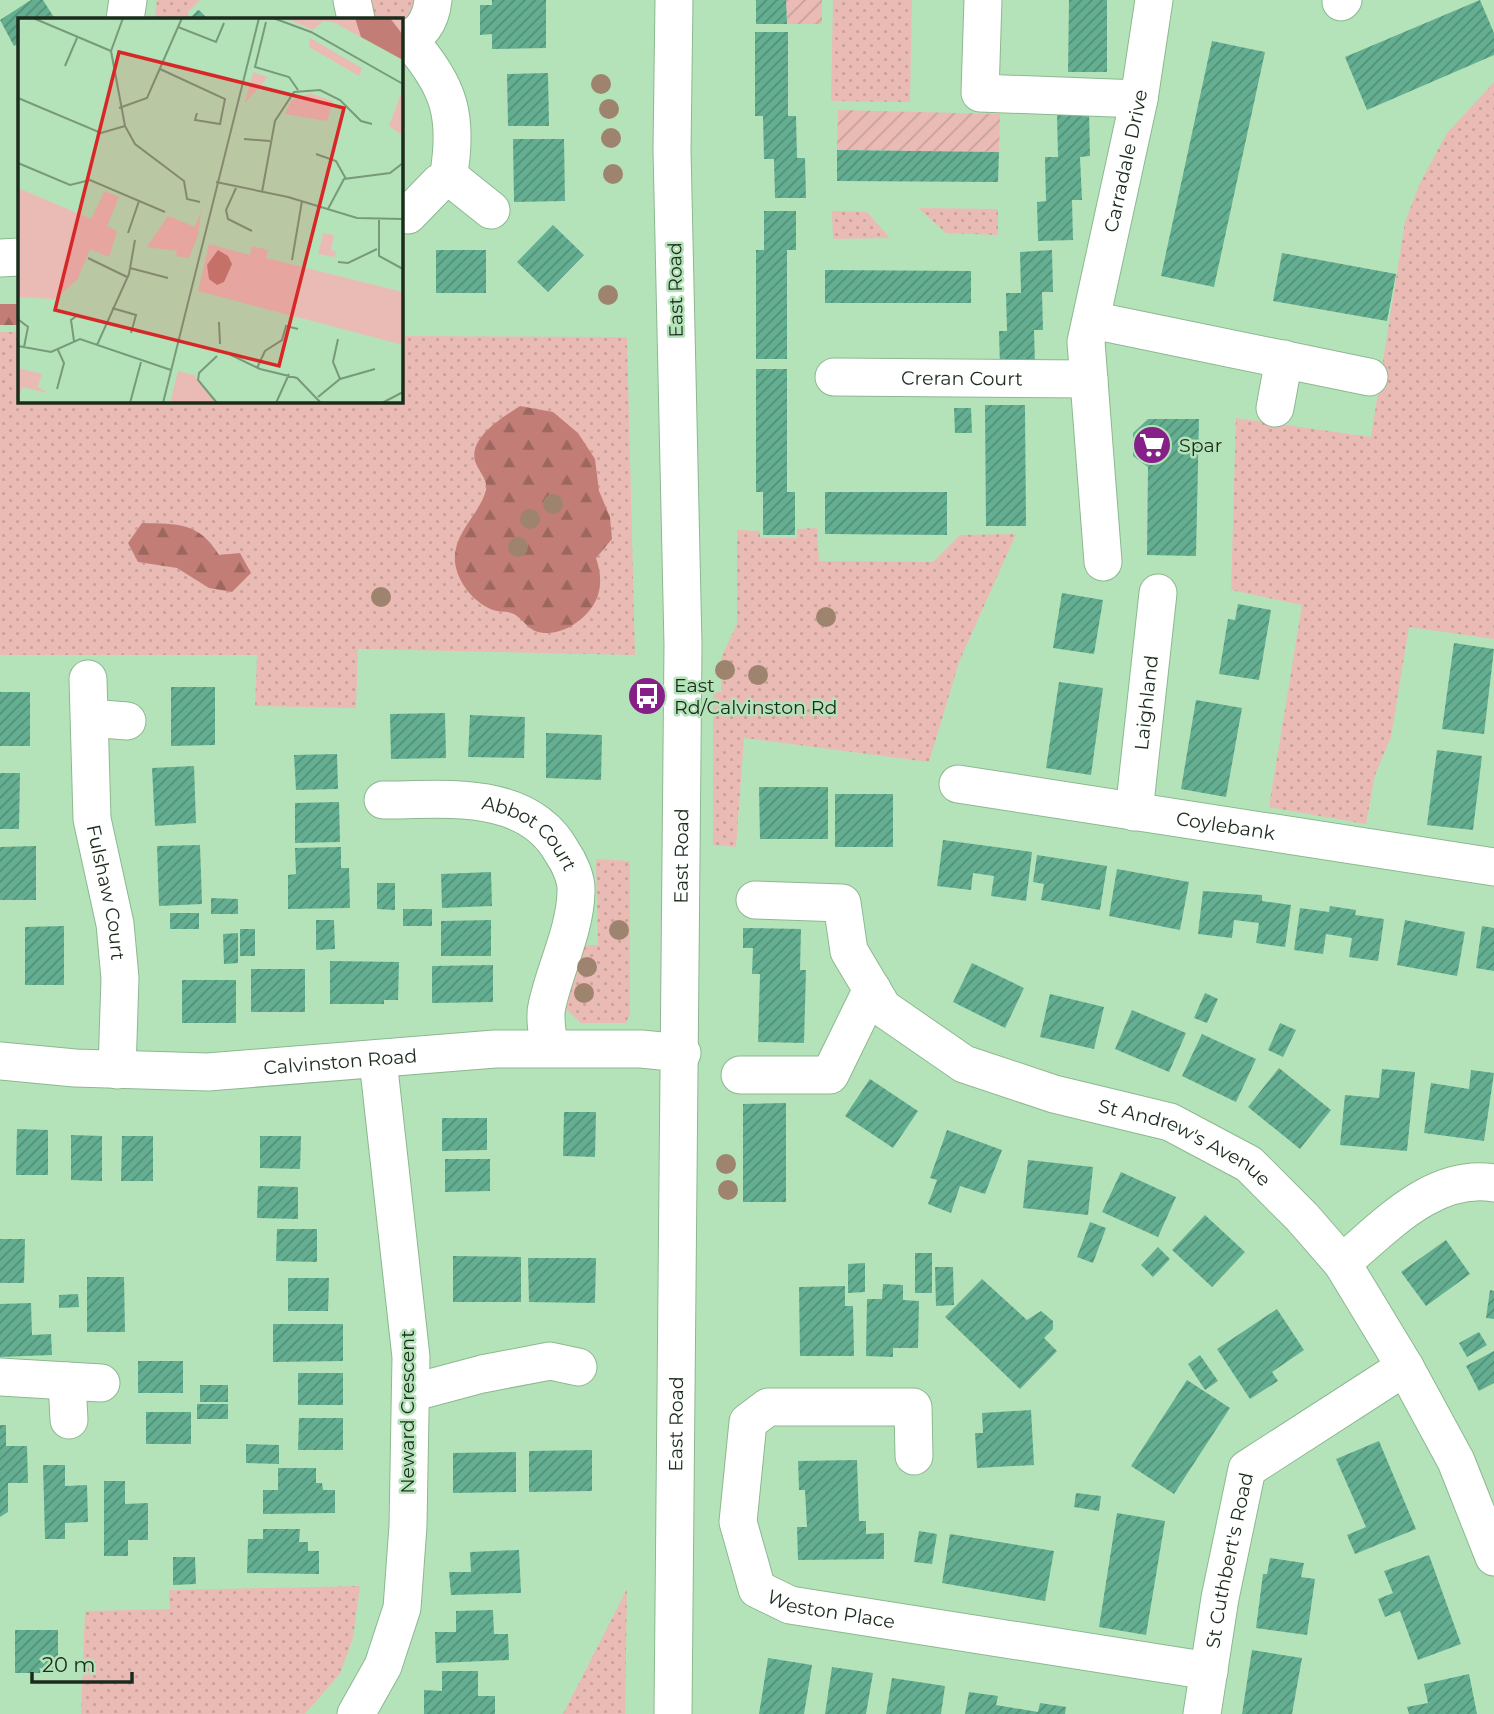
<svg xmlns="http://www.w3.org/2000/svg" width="1494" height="1714" font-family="Montserrat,sans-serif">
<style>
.grass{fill:url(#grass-dots)}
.forest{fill:url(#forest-firs)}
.garden{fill:url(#garden-furrows)}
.building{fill:url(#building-hatch)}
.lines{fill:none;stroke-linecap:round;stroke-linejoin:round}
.minor-casing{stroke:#8cb890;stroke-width:39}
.minor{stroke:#fff;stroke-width:37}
.tree{fill:#9e846e}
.labels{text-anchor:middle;stroke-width:5;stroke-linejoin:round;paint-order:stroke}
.street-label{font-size:19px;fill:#1b2c1d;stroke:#b5e3b9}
.poi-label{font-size:19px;fill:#1b2c1d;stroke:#b5e3b9;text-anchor:start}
.inset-road{fill:none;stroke:#779a7b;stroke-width:2}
.view{fill:#d62828;fill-opacity:0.15;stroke:#d62828;stroke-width:3.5}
.inset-edge{fill:none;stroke:#1b2c1d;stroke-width:3.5}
</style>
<defs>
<pattern id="grass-dots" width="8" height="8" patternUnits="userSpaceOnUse" patternTransform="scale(1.75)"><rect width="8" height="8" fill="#eabbb4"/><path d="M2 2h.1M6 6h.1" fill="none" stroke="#c8a19a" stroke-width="1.8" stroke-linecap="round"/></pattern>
<pattern id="forest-firs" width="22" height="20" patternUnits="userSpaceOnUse" patternTransform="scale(1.75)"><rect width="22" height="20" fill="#c27e76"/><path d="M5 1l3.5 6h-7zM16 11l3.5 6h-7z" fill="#9d6760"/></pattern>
<pattern id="garden-furrows" width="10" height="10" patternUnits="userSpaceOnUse" patternTransform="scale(1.75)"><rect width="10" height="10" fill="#eabbb4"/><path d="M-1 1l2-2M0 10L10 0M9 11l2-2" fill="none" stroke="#c8a19a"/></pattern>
<pattern id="building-hatch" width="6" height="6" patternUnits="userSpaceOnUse" patternTransform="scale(1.75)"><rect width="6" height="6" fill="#64af92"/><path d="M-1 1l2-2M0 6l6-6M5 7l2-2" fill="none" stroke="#528f77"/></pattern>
</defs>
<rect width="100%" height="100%" fill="#b5e3b9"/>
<path class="grass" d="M157,0h43l-12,12 1,7h-34z
M369,0h45l2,11 -15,19v-11h-31z
M833,0h79l-2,102 -79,-1z
M1494,82v557l-85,-12 -18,110 -16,38 -9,49 -97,-17 33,-202 -71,-15 5,-172 135,19 34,-215 15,-39 27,-50z
M918,208l80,1v26l-52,-2z
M832,211l35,1 23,26 -57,1z
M0,332h19v69h382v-65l226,1 8,318 -277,-6 -2,59 -101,-2 2,-51h-257z
M817,528l2,33 114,1 27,-27 56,-1 -57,128 -30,100 -185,-24 -8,109 -23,-2v-153h8v-34l16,-34v-94l23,1v7h37v-9z
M596,859l34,2v153l-4,9h-45l-19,-18 20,-60h16z
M360,1586l-7,52 -13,36 -35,40h-224l4,-103 85,-2 -1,-19z
M627,1589l-2,125h-62z"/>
<path class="forest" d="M0,304h19v21h-19z
M520,406l33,6 25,21 17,26 4,32 11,26 2,22 -16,19c4,12 6,24 2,37 -7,23 -39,45 -63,36 -8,-4 -14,-13 -21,-17 -6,-3 -15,-2 -21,-4 -19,-7 -36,-28 -38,-48 -2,-30 24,-46 31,-72 2,-11 -8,-19 -11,-29 -6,-24 28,-44 45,-55z
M142,523c36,1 57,-1 77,32l21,-2 11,20 -19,19 -23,-4 -32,-20 -39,-6 -10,-19z"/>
<path class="garden" d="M786,0h36v24h-35z
M838,110l162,4 -1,38 -162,-2z"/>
<path class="building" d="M31,0h12l12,19h-36v24l-5,3 -14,-26z
M492,0h54v48l-54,1v-15l-12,1v-30h12z
M756,0h30l1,24h-31z
M1069,0h38v72h-39z
M1480,0l14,33v22l-127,55 -22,-53z
M198,10l2,1 8,8h-19z
M755,32h33v84h8l1,42h8l1,40h-31l-1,-39h-10l-1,-43h-8z
M1212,41l53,11 -51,235 -53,-11z
M548,73l1,53h-41l-1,-52z
M1089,112l1,44 -10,1 2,43h-10l1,40 -35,1 -1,-39 9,-1 -1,-44h13l-1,-44z
M513,139h51l1,62 -51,1z
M837,150l162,2 -1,30 -161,-1z
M764,211h32v39h-9v109h-31v-109h8z
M553,225l31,30 -36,37 -31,-30z
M436,250h50v43h-50z
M1052,250l1,42h-11l1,38h-9l1,35 -35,2 -1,-36h8l-1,-38h15l-1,-41z
M1282,253l114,21 -9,47 -114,-20z
M825,270l146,1v32h-146z
M756,369h31v123h8v43h-32v-43h-7z
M985,405h40l1,121h-40z
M954,408h17l1,25h-17z
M1148,419h51l-3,137 -49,-1 1,-88 -15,-11v-23z
M825,492h122v43l-122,-1z
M1062,593l41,7 -9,54 -41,-6z
M1238,604l33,6 -12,70 -40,-6 9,-55 7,1z
M1454,643l40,6 -10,85 -42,-5z
M1059,682l44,6 -12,87 -45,-7z
M171,687h44v58l-44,1z
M0,692h30v54h-30z
M1196,700l46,8 -16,89 -45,-8z
M445,713l1,45 -55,1 -1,-45z
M470,715l55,2 -1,41 -56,-1z
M546,733l56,2 -1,45 -55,-2z
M1437,750l45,6 -9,74 -46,-5z
M337,754l1,35 -42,1 -2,-35z
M194,766l2,57 -41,3 -3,-58z
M0,773h20l-1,56h-19z
M759,787h69v52h-68z
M835,794h58v53h-58z
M339,802l1,40 -45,1v-40z
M943,840l89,12 -6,49 -35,-5 3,-20 -21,-3 -2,17 -34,-4z
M200,845l2,59 -43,2 -2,-60z
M36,846v54h-36v-53z
M341,847v21h8l1,40 -62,1v-34l8,-1 -1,-26z
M1037,855l70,11 -7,44 -59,-10 3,-16 -11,-2z
M1117,869l72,13 -9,48 -71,-14z
M491,872l1,34 -50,2 -1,-34z
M377,883h18v27l-18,-1z
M1203,891l59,4v6l29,4 -6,42 -29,-4 3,-20 -25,-3 -2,18 -34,-4z
M211,898l27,1v15h-27z
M1330,906l26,4 -1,5 29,4 -6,42 -29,-4 3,-19 -26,-4 -3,20 -29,-4 6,-42 29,4z
M403,909h29v17h-29z
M170,913h29v16h-29z
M316,920h18l1,29 -19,1z
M491,920v36h-50v-35z
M1405,920l60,12 -8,44 -60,-11z
M64,926v59h-39v-58z
M1482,926l12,2v43l-18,-3z
M743,928l58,1 -1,41h6l-2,73 -46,-1 2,-68h-8l1,-26h-10z
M240,929h15v27h-15z
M238,933v30l-14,1 -1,-30z
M330,961l69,1 -1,38h-14v4h-54z
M972,963l52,25 -19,40 -52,-26z
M493,965v37l-61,1v-37z
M251,969h54v43h-54z
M182,980h54v43h-54z
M1205,993l13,6 -11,24 -13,-5z
M1050,994l54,13 -10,42 -54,-12z
M1132,1010l54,23 -17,39 -54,-23z
M1280,1023l16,7 -13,27 -15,-7z
M1202,1034l54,25 -20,43 -54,-26z
M1279,1068l52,42 -31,39 -52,-42z
M1382,1069l33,3 -8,79 -67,-6 5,-50 34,3z
M1471,1070l23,3 -10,68 -60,-8 7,-50 38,6z
M870,1079l48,32 -25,37 -48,-32z
M786,1103v99h-43v-98z
M564,1112h32l-1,45 -32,-1z
M442,1118h45v32l-45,1z
M17,1129l31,1v45h-32z
M947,1130l55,20 -17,44 -25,-8 -9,27 -23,-9 9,-24 -7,-2z
M71,1135l31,1v45l-31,-1z
M122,1136h31v45h-32z
M260,1136h41l-1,33 -40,-1z
M445,1159h45v32l-45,1z
M1028,1160l65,7 -5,48 -65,-7z
M1121,1172l55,25 -18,40 -56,-25z
M258,1186l40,1v32l-41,-1z
M1205,1215l40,37 -33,35 -40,-37z
M1090,1222l16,6 -13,35 -16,-6z
M277,1229h40v33l-41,-1z
M0,1239h25l-1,44h-24z
M1446,1240l24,34 -44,32 -25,-34z
M1158,1247l12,12 -17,18 -12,-12z
M915,1253h17v40h-17z
M453,1256l68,1v45h-68z
M528,1258h68l-1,45 -66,-1z
M865,1263v29l-17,1v-29z
M935,1267h18l1,38 -18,1z
M87,1277h37l1,55h-38z
M288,1278h41l-1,33h-40z
M982,1279l45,41 14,-9 12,10v8l-9,9 13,13 -37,38 -75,-72z
M883,1284l20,1v15l16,1 -1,47h-25v9l-27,-1 1,-57h15z
M845,1286v20h8l1,50h-54l-1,-69z
M1490,1290l4,1v28l-8,-1z
M78,1294l1,13 -20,1v-13z
M31,1303l1,32 19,-1 1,21 -52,2v-53z
M1277,1309l27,41 -32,22 6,9 -28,18 -33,-50z
M273,1324h70v37l-70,1z
M1479,1332l8,13 -20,12 -8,-14z
M1494,1351v32l-15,8 -13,-25z
M1200,1355l18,26 -13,9 -17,-26z
M138,1361h45v32h-45z
M298,1373h45v32h-45z
M1187,1380l43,28 -56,86 -43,-28z
M200,1385h28v17h-28z
M197,1404h31v15h-31z
M1031,1410l3,55 -57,3 -2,-35h8l-1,-20z
M146,1412h45v32h-45z
M299,1418h44v32h-45z
M0,1425h6v21h21l1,37h-20v29l-8,5z
M1379,1441l37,88 -61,25 -8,-19 19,-8 -30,-68z
M246,1444l33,1v19l-33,-1z
M592,1450v41l-63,1v-41z
M516,1452v40l-63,1v-40z
M857,1460l2,61h7v13l18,-1v26l-86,1 -1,-33h10l-2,-37h-6l-1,-29z
M43,1465h22v21l22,-1 1,37 -23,1v16h-20z
M278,1468h38v15h6l1,7h12v23l-72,1v-24h15z
M104,1481h21v23l23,-1v37h-20v16h-24z
M1076,1493l25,3 -2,15 -25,-4z
M1117,1513l48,8 -19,114 -47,-8z
M263,1529h37l-1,13h9v9h11v23l-72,-1 1,-34h15z
M919,1531l18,3 -5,30 -18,-2z
M950,1534l104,17 -9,50 -103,-18z
M519,1550l2,43 -70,2 -2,-23h22l-1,-20z
M1429,1555l32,89 -43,16 -18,-49 -15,6 -7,-18 15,-6 -9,-22z
M173,1557h22l1,27 -23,1z
M1270,1558l34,5 -3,14 14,2 -8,56 -51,-7 7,-54h4z
M493,1610l1,24h14l1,26 -73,3 -1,-31h21v-21z
M15,1630h43v43h-43z
M1252,1650l50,8 -10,56h-50z
M768,1658l44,7 -8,49h-45z
M832,1667l41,6 -7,41h-41z
M442,1671h36v25h17v18h-71v-24l18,1z
M1469,1674l8,40h-68l-2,-7 21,-4 -4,-19z
M892,1678l53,8 -4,28h-55z
M969,1692l29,4 -2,9 42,7 2,-9 26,4 -1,7h-100z"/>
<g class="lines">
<defs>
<g id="minor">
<path d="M352,0l4,19"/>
<path d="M983,0l-3,93 159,6"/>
<path d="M1341,2l2,-2"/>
<path d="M125,19l3,-19"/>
<path d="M408,39c42,47 51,78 40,140"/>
<path d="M401,41c20,-4 30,-21 32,-41"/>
<path d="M408,215l31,-32 9,-4 8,3 35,28"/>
<path d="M0,258l19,-1"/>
<path d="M1092,320l277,57"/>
<path id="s1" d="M834,377l255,2"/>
<path d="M1275,408l9,-49"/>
<path id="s2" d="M1103,562l-17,-220 53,-243 15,-99"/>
<path id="s3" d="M88,679l4,140 23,105 5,54 -3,92"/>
<path d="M90,718l37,3"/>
<path id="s4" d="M958,784l536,83"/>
<path id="s5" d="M383,800c62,0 144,-11 179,52 7,10 15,27 14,40 -1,39 -21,76 -29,114 -3,12 1,29 2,42"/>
<path id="s6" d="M1134,812l24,-219"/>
<path id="s7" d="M755,900l87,3 7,48 34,57 81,56 90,30 116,28 79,42 53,53 40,46 63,104 51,94 38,96"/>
<path id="s8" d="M0,1061l75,7 133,4 287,-23h146l41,4"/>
<path d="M740,1075h90l42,-86"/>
<path d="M1342,1263c43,-36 91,-90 152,-80"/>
<path d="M0,1377l101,6"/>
<path d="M67,1381l2,39"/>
<path d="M411,1393l71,-19 68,-13 28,6"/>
<path id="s9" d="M914,1456l-1,-49h-145l-20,15 -10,100 19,67 33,16 419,66"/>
<path d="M356,1714l27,-48 19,-58 6,-82 3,-169 -33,-297"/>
<path id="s10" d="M673,1714l10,-1069 -11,-495 2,-150"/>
<path id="s11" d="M1202,1714l18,-116 27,-129 158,-102"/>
</g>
</defs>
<use href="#minor" class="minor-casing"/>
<use href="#minor" class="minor"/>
</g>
<g class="tree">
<circle cx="601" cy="84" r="10"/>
<circle cx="609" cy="109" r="10"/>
<circle cx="611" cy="138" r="10"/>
<circle cx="613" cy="174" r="10"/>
<circle cx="608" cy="295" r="10"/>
<circle cx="553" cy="504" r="10"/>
<circle cx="530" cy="519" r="10"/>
<circle cx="518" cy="547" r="10"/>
<circle cx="381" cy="597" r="10"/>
<circle cx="826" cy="617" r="10"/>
<circle cx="725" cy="670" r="10"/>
<circle cx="758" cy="675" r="10"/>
<circle cx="619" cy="930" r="10"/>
<circle cx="587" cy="967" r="10"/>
<circle cx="584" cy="993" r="10"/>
<circle cx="726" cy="1164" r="10"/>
<circle cx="728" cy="1190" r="10"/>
</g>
<defs>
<symbol id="supermarket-disc" viewBox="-11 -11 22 22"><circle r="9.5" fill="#862088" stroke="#b5e3b9"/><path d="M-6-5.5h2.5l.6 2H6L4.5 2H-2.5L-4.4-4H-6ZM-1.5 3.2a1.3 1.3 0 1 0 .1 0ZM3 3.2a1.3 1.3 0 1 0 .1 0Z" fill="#fff"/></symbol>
<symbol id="bus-disc" viewBox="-11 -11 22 22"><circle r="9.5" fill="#862088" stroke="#b5e3b9"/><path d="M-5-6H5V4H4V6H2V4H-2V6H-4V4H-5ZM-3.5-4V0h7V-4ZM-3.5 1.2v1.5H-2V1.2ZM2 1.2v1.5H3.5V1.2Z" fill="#fff"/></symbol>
</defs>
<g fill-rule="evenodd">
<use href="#supermarket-disc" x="1130" y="423" width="44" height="44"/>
<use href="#bus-disc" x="625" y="674" width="44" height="44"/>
</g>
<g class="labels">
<g class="street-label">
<text dy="7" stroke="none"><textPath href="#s2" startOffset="406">Carradale Drive</textPath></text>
<text transform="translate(675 290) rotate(-91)" y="7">East Road</text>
<text dy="7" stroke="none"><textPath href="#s1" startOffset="128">Creran Court</textPath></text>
<text dy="7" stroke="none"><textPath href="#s6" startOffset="110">Laighland</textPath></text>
<text dy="7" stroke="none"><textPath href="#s4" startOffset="271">Coylebank</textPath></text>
<text dy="7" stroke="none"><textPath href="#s5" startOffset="158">Abbot Court</textPath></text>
<text dy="7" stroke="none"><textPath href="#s10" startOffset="858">East Road</textPath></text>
<text dy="7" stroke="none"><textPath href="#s3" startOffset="215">Fulshaw Court</textPath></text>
<text dy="7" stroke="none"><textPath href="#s8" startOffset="341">Calvinston Road</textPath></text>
<text dy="7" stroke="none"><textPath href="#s7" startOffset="536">St Andrew's Avenue</textPath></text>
<text transform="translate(407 1412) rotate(-90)" y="7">Neward Crescent</text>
<text dy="7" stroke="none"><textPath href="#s10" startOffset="290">East Road</textPath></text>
<text dy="7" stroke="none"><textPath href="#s11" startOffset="156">St Cuthbert's Road</textPath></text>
<text dy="7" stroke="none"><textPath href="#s9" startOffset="467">Weston Place</textPath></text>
</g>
<g class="poi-label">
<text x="1179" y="452">Spar</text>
<text x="674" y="692">East<tspan x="674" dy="22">Rd/Calvinston Rd</tspan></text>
</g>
</g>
<g transform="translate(18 18)">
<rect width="385" height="385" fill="#b5e3b9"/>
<path d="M267,0h118v42l-68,-37 -12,-2 -10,9zM292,20l52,30 -3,8 -50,-29zM235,54l15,5 -23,26zM384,73h1v45l-14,-10zM291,75l24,8 -6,20 -42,-7 6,-13zM0,170l73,31 14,-28 14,6 -12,29 10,5 -8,26 -19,-8 -13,31 -23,19 -36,-2zM183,193l-3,24 -9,23 -13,-2 1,-5 -30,-4 21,-31 27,11zM305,215l11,2 -3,15 5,2 -1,5 -17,-3zM191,226l41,11 2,-9 16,4 -2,8 137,34v53l-205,-54zM0,350l24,6 -4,13 10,6 -26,-6 -4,16zM160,353l16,4 21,28h-45z" fill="#eabbb4"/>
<path d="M337,0h35l13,17v25l-42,-23zM200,232l10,6 4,8 -8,18 -7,3 -8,-6 -2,-14z" fill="#c27e76"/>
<path class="inset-road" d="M15,0l78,33M105,0l-12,33 14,75 10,18 49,37 3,18 13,3M255,0l38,14 92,52M248,4l-11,45 34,10 9,13M160,9l38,15 8,-19M47,48l12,-28M142,51l65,30 -5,25 -25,-4 2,-7M0,80l83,35 24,-7M101,90l28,-10 35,-80M226,121l26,2M298,136l20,7 10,18M0,145l52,22 20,-5 75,32M198,164l72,15 69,21 46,1M218,170l-10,22 2,9 24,12M244,174l13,-71 19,-29 26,-2 20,10 21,21 11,3M310,191l16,-30 46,-6 13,-10M361,202v36l24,13M110,215l11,-32M70,240l39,19M274,242l10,-59M320,244l10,1 29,-14M112,250l38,10M94,290l24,7 -5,18M1,302l9,7 -4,20M201,304l1,22M320,321l-5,23 7,17M56,323l-3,-21 7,-5M79,327l32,-71 6,-34M0,328l33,6 29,-13 91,31M209,335l33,16 37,9 24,25M199,338l-18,17 -1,7 19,23M239,350l8,-17 17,-11 4,-14 12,3M39,371l7,-26 -6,-13M300,379l22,-18 35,-10M112,385l11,-41M145,385l96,-385M258,385l13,-29M364,385l21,-11"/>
<path class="view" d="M101,34l225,56 -65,258 -224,-56z"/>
<rect width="385" height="385" class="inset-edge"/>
</g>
<path d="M32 1672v10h100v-10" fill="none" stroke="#1b2c1d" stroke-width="3.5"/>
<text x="42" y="1672" font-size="21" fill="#1b2c1d" stroke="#b5e3b9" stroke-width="5" paint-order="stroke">20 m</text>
</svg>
